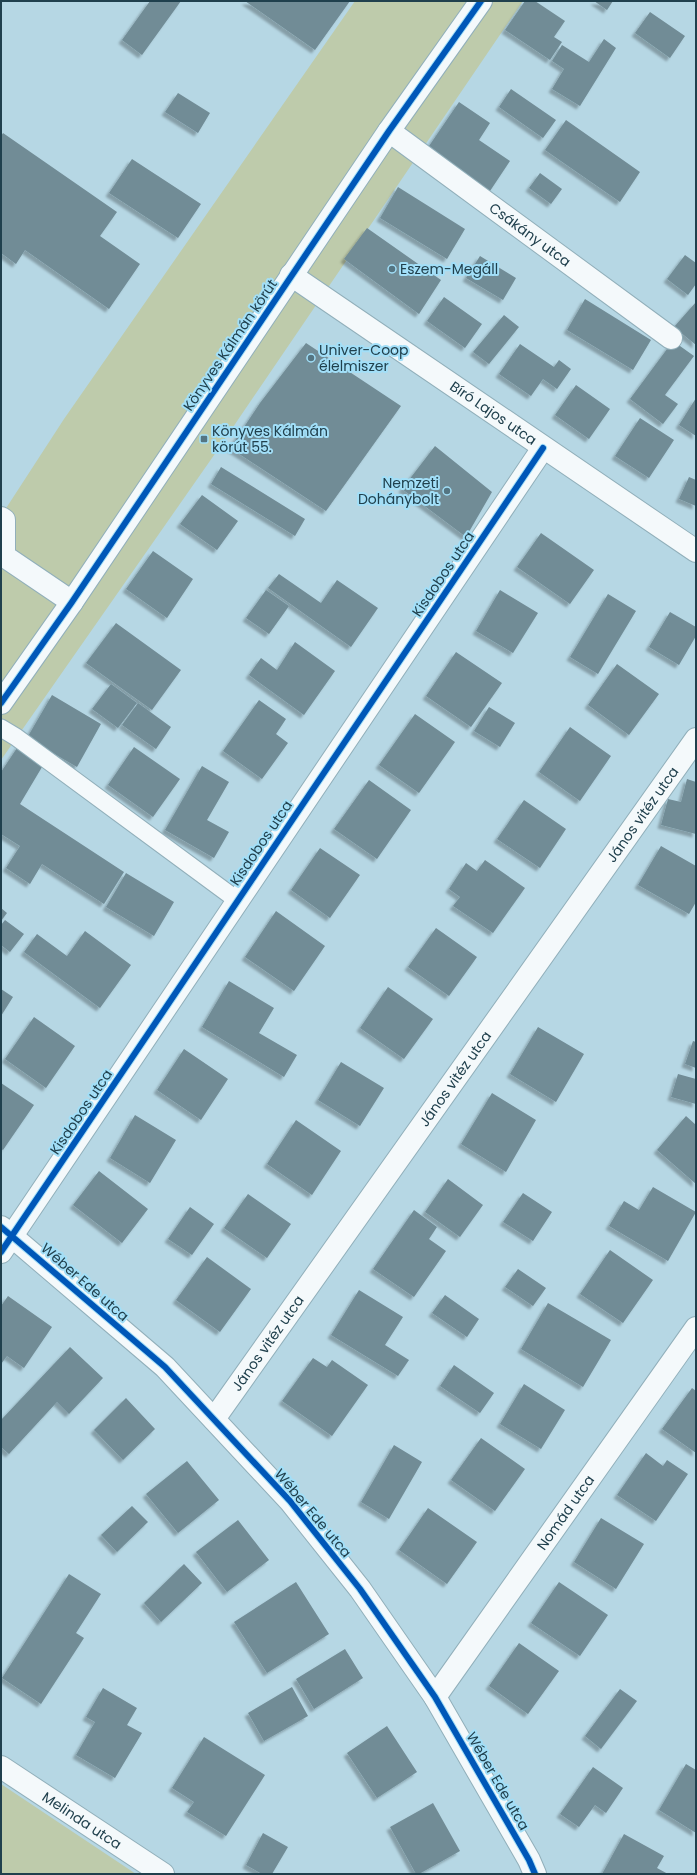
<svg xmlns="http://www.w3.org/2000/svg" width="697" height="1875" font-family="Poppins,sans-serif">
<style>
.green{fill:#becbab}
.building{fill:#718c96;filter:url(#shadow)}
.lines{fill:none;stroke-linecap:round;stroke-linejoin:round}
.service-casing{stroke:#91afba;stroke-width:19}
.minor-casing{stroke:#91afba;stroke-width:24}
.tertiary-casing{stroke:#91afba;stroke-width:24}
.service{stroke:#f4f9fb;stroke-width:17}
.minor{stroke:#f4f9fb;stroke-width:22}
.tertiary{stroke:#f4f9fb;stroke-width:22}
.cycleway-casing{stroke:#a2dff8;stroke-width:8}
.cycleway{stroke:#0057b8;stroke-width:6}
.poi-dot{fill:#547582;stroke:#a2dff8;stroke-width:1.5}
.labels{text-anchor:middle;stroke-width:4;stroke-linejoin:round;paint-order:stroke}
.street-label{font-size:14px;fill:#20404d;stroke:#a2dff8}
.poi-label{font-size:14px;fill:#20404d;stroke:#a2dff8;text-anchor:start}
</style>
<defs>
<filter id="shadow"><feDropShadow dx="-3.5" dy="3.5" stdDeviation="1" flood-color="#0004"/></filter>
</defs>
<rect width="100%" height="100%" fill="#b6d7e4"/>
<path class="green" d="M355,1h168l-311,457 -211,302v-244l63,-97z
M1,1784l135,90h-135z"/>
<path class="building" d="M150,1h31l-39,54 -20,-15z
M245,1h105l-35,49z
M525,1h10l30,20 -11,16 8,5 -12,18 -45,-30z
M594,1h19l-6,9z
M650,12l35,24 -15,22 -35,-25z
M604,39l12,9 -36,58 -28,-17 12,-20 -12,-8 10,-16 27,17z
M511,89l45,31 -13,18 -44,-31z
M178,93l32,20 -12,20 -33,-21z
M459,102l31,21 -11,17 31,21 -20,30 -63,-42z
M566,120l74,52 -20,30 -75,-52z
M3,133l114,79 -17,24 40,28 -31,45 -84,-59 -9,14 -15,-11v-117z
M132,159l69,45 -23,34 -69,-45z
M540,173l22,16 -11,15 -22,-16z
M398,187l67,42 -18,30 -67,-41z
M367,228l74,52 -22,34 -75,-55z
M685,255l11,8v21l-8,11 -21,-16z
M480,256l36,22 -13,22 -37,-22z
M444,297l38,27 -17,24 -38,-27z
M585,299l66,41 -18,30 -66,-40z
M696,302v43l-22,-18z
M504,315l15,12 -30,37 -16,-12z
M673,341l21,15 -29,39 13,9 -15,20 -33,-25z
M306,343l95,63 -75,105 -96,-63 30,-45z
M520,344l34,23 5,-7 12,9 -14,20 -14,-10 -12,17 -32,-22z
M576,385l34,24 -21,30 -34,-24z
M696,398v38l-17,-11z
M640,418l34,22 -25,38 -34,-22z
M435,446l57,46 -26,45 -64,-48z
M221,467l84,52 -10,17 -84,-52z
M689,477l7,3v26l-17,-7z
M202,495l36,26 -21,29 -37,-26z
M541,533l53,37 -24,34 -53,-37z
M153,551l40,28 -26,39 -41,-29z
M279,574l42,29 16,-23 41,28 -27,39 -83,-59z
M266,590l23,16 -20,28 -23,-16z
M500,590l38,23 -25,40 -37,-22z
M608,594l28,17 -38,63 -28,-17z
M670,612l26,15v9l-17,29 -30,-18z
M116,623l65,47 -29,40 -66,-47z
M295,642l40,29 -31,44 -55,-40 12,-17 16,12z
M456,652l46,31 -31,44 -45,-31z
M617,664l42,30 -30,41 -41,-30z
M111,684l26,19 -19,25 -26,-19z
M52,695l49,29 -24,43 -50,-29z
M259,700l27,19 -10,15 12,9 -26,36 -39,-28z
M138,703l33,24 -15,22 -34,-24z
M489,707l26,16 -15,24 -26,-16z
M415,714l40,28 -36,51 -40,-28z
M570,727l41,29 -31,45 -41,-29z
M19,745l26,17 -25,42 104,68 -20,32 -62,-40 -12,20 -24,-16 14,-22 -19,-12v-62z
M134,747l46,32 -27,38 -45,-32z
M202,766l27,16 -22,38 22,12 -15,26 -49,-28z
M687,779l9,3v52l-35,-9 7,-26 13,3z
M369,780l42,30 -34,49 -43,-30z
M524,800l42,29 -26,39 -43,-29z
M661,846l35,20v36l-7,12 -51,-29z
M320,848l40,27 -30,43 -39,-28z
M485,860l40,28 -32,45 -40,-27 7,-9 -11,-8 17,-26 11,8z
M126,873l48,29 -20,34 -48,-29z
M1,908l6,5 -6,8z
M276,911l49,35 -31,45 -49,-34z
M5,920l19,14 -14,18 -9,-7v-20z
M436,928l41,29 -28,39 -41,-29z
M85,931l46,34 -31,43 -76,-56 13,-18 30,22z
M229,981l45,27 -15,25 38,22 -13,22 -82,-50z
M388,987l45,32 -29,40 -44,-31z
M1,989l12,8 -12,19z
M34,1017l41,29 -29,42 -41,-29z
M538,1027l46,27 -28,48 -46,-28z
M693,1041l3,1v26l-11,-4z
M184,1049l44,30 -27,41 -44,-30z
M341,1062l43,26 -24,38 -42,-26z
M678,1074l18,5v25l-25,-7z
M1,1083l33,22 -31,45 -2,-1z
M492,1093l44,27 -30,52 -45,-28z
M135,1115l41,25 -26,43 -40,-25z
M686,1116l10,9v59l-39,-34z
M296,1120l45,31 -29,44 -45,-31z
M99,1171l49,38 -26,34 -49,-38z
M448,1179l35,26 -23,32 -35,-25z
M653,1187l43,25 -28,49 -59,-35 15,-25 15,9z
M523,1193l29,19 -19,29 -30,-19z
M248,1194l43,30 -24,34 -43,-30z
M190,1207l24,17 -22,31 -24,-16z
M414,1210l23,17 -8,12 17,12 -32,46 -41,-28z
M610,1250l43,30 -30,43 -43,-29z
M207,1257l44,32 -31,43 -44,-32z
M518,1269l28,19 -13,18 -28,-19z
M359,1290l44,27 -18,28 24,15 -11,16 -67,-41z
M445,1295l34,24 -12,18 -35,-24z
M8,1296l44,31 -28,41 -17,-12 -6,8v-58z
M548,1303l63,37 -28,47 -62,-38z
M70,1347l33,31 -34,36 -12,-12 -48,52 -8,-7v-27z
M313,1358l14,9 5,-7 36,25 -36,51 -50,-35z
M454,1365l40,28 -14,20 -40,-27z
M524,1384l41,26 -24,39 -41,-25z
M692,1388l4,3v62l-34,-24z
M126,1398l29,31 -32,31 -29,-30z
M481,1438l44,31 -30,42 -44,-31z
M394,1445l28,17 -33,57 -28,-17z
M646,1453l17,13 4,-6 21,14 -32,47 -39,-26z
M187,1461l32,39 -41,33 -32,-39z
M132,1506l16,16 -31,30 -16,-17z
M428,1508l49,34 -30,42 -48,-34z
M601,1518l43,26 -28,45 -42,-27z
M238,1520l31,40 -42,32 -31,-40z
M184,1564l18,19 -41,39 -17,-19z
M69,1574l32,20 -25,39 8,5 -43,66 -39,-26z
M296,1582l33,52 -62,39 -33,-51z
M559,1582l49,33 -28,41 -49,-33z
M519,1643l40,28 -31,43 -39,-28z
M345,1649l18,29 -49,31 -18,-30z
M292,1687l16,29 -44,25 -16,-28z
M103,1688l34,20 -10,17 15,8 -27,45 -39,-23 19,-33 -9,-5z
M620,1689l17,12 -36,48 -16,-13z
M387,1726l30,46 -40,26 -30,-45z
M204,1737l61,38 -39,61 -39,-24 7,-10 -22,-14z
M686,1764l10,6v63l-37,-23z
M593,1767l30,21 -17,25 -11,-8 -16,22 -19,-13z
M433,1803l27,48 -41,23h-3l-26,-47z
M263,1833l25,14 -16,27h-10l-16,-9z
M624,1834l40,22 -7,12 11,6h-66z"/>
<g class="lines">
<defs>
<path id="service" d="M1,728l15,9 221,163"/>
<g id="minor">
<path id="s1" d="M389,131l282,207"/>
<path id="s2" d="M291,275l405,276"/>
<path d="M1,518l3,2v36l68,46"/>
<path d="M1,1252l542,-804"/>
<path id="s3" d="M214,1419l482,-680"/>
<path id="s4" d="M435,1697l261,-369"/>
<path id="s5" d="M1,1767l162,107"/>
</g>
<path id="tertiary" d="M1,703l71,-101 317,-471 92,-130
M1,1227l164,140 125,134 70,88 75,108 94,163 6,14"/>
</defs>
<use href="#service" class="service-casing"/>
<use href="#minor" class="minor-casing"/>
<use href="#tertiary" class="tertiary-casing"/>
<use href="#service" class="service"/>
<use href="#minor" class="minor"/>
<use href="#tertiary" class="tertiary"/>
<defs>
<path id="cycleway" d="M1,703l71,-101 317,-471 92,-130
M1,1227l164,140 125,134 70,88 75,108 94,163 6,14
M1,1252l542,-804"/>
</defs>
<use href="#cycleway" class="cycleway-casing"/>
<use href="#cycleway" class="cycleway"/>
</g>
<g class="poi-dot">
<circle cx="392" cy="269" r="4"/>
<circle cx="311" cy="358" r="4"/>
<rect x="200" y="435" width="8" height="8" rx="2"/>
<circle cx="447" cy="491" r="4"/>
</g>
<g class="labels">
<g class="street-label">
<text dy="5" stroke="none"><textPath href="#s1" startOffset="175">Csákány utca</textPath></text>
<text transform="translate(230 345) rotate(-56)" y="5">Könyves Kálmán körút</text>
<text dy="5" stroke="none"><textPath href="#s2" startOffset="245">Bíró Lajos utca</textPath></text>
<text transform="translate(443 574) rotate(-56)" y="5">Kisdobos utca</text>
<text dy="5" stroke="none"><textPath href="#s3" startOffset="741">János vitéz utca</textPath></text>
<text transform="translate(261 843) rotate(-56)" y="5">Kisdobos utca</text>
<text dy="5" stroke="none"><textPath href="#s3" startOffset="417">János vitéz utca</textPath></text>
<text transform="translate(81 1112) rotate(-56)" y="5">Kisdobos utca</text>
<text transform="translate(85 1282) rotate(41)" y="5">Wéber Ede utca</text>
<text dy="5" stroke="none"><textPath href="#s3" startOffset="93">János vitéz utca</textPath></text>
<text transform="translate(313 1513) rotate(50)" y="5">Wéber Ede utca</text>
<text dy="5" stroke="none"><textPath href="#s4" startOffset="226">Nomád utca</textPath></text>
<text transform="translate(498 1781) rotate(60)" y="5">Wéber Ede utca</text>
<text dy="5" stroke="none"><textPath href="#s5" startOffset="97">Melinda utca</textPath></text>
</g>
<g class="poi-label">
<text x="400" y="274">Eszem-Megáll</text>
<text x="319" y="355">Univer-Coop<tspan x="319" dy="16">élelmiszer</tspan></text>
<text x="212" y="436">Könyves Kálmán<tspan x="212" dy="16">körút 55.</tspan></text>
<text x="439" y="488" text-anchor="end">Nemzeti<tspan x="439" dy="16">Dohánybolt</tspan></text>
</g>
</g>
<rect width="697" height="1875" fill="none" stroke="#20404d" stroke-width="4"/>
</svg>
